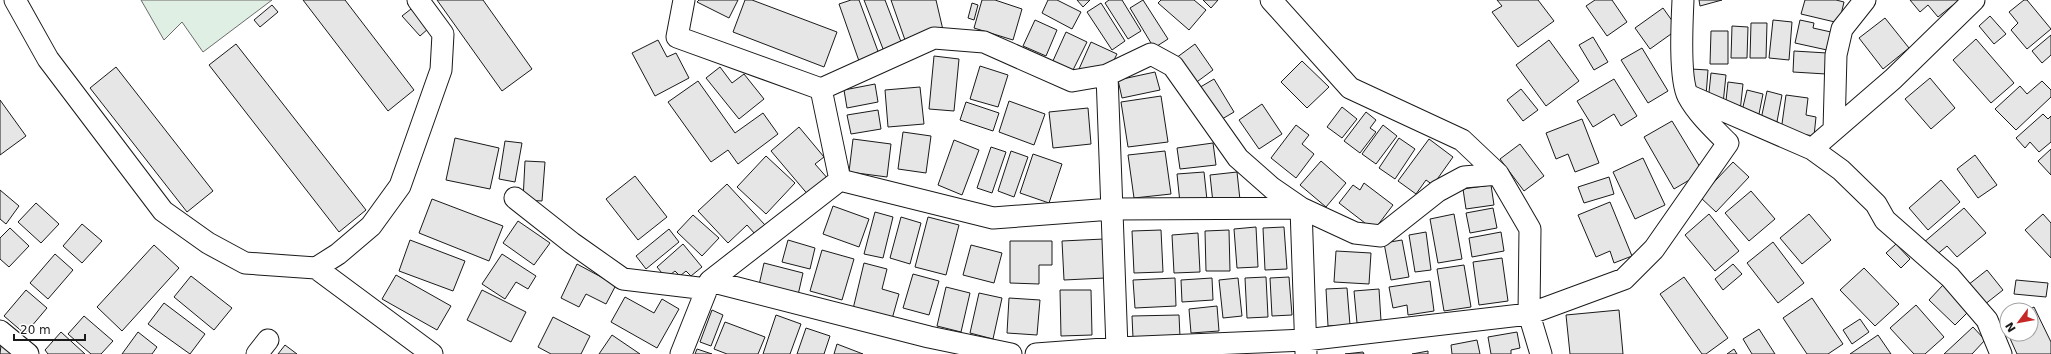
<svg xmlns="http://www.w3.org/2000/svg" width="2051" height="354" font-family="'DejaVu Sans',sans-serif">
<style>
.green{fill:#e0efe3;stroke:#6a6a6a}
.building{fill:#e6e6e6;stroke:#1a1a1a}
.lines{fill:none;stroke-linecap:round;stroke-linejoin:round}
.street-casing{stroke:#1a1a1a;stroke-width:23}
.street{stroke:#fff;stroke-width:21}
</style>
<rect width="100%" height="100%" fill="#fff"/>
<path class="green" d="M141,0h131l-69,52 -21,-30 -18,18z"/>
<path class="building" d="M303,0h42l69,90 -26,21z
M437,0h46l49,69 -30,22z
M699,0h39l-9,18 -32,-16z
M745,0h7l85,32 -13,35 -91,-35z
M851,0h8l20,54 -20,7 -20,-57z
M864,0h21l18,47 -18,7z
M891,0h45l7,30 -38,10z
M982,0h13l27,9 -9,31 -39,-12z
M1048,0h9l24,12 -9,17 -30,-16z
M1077,0h13l-7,7z
M1109,0h13l19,31 -13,8 -23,-36z
M1143,0l25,39 -14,9 -24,-40z
M1161,0h33l12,10 -17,20 -31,-27z
M1203,0h15l-7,8z
M1497,0h41l16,21 -36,26 -26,-35 10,-6z
M1595,0h17l15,22 -20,14 -21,-30z
M1699,0h23l-22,6z
M1805,0h31l8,2 -5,21 -38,-9z
M1910,0h47l1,1 -20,16 -10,-12 -8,7z
M2024,0h3l24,29 -24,20 -16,-19 7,-7 -9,-11z
M972,3l6,2 -4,15 -6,-2z
M1101,3l24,38 -13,9 -25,-38z
M272,5l6,7 -18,15 -6,-7z
M1663,8l15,21 -28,20 -15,-21z
M411,9l18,19 -9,8 -18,-20z
M1990,16l16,18 -12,10 -15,-18z
M1885,18l24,30 -26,21 -24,-31z
M1035,20l22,10 -11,26 -23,-10z
M1773,20l19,2 -3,38 -20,-2z
M1800,20l14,3 -1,5 18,4 -4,18 -32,-7z
M1751,23h16l-1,35h-16z
M1732,26l16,1 -1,31h-16z
M1711,31h17v33h-18z
M1066,32l21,10 -15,30 -20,-9z
M2051,35v20l-9,8 -10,-12z
M1593,37l15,25 -14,8 -15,-25z
M1976,39l38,44 -23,20 -38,-43z
M658,40l9,17 9,-4 13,25 -34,18 -23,-43z
M1549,40l30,41 -33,25 -30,-41z
M1091,42l26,12 -5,10 -24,9 -9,-4z
M236,44l130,166 -27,22 -130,-167z
M1195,44l18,26 -19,14 -18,-26z
M1642,48l26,43 -20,12 -27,-43z
M1794,51l33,2 -1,21 -33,-2z
M934,56l25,3 -5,52 -25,-2z
M1302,61l27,26 -22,21 -26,-26z
M980,66l28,9 -10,32 -28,-8z
M116,67l97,124 -26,21 -97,-124z
M720,67l12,16 12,-9 20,25 -25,20 -33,-41z
M1691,69l17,1 -2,26 -17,-2z
M1155,72l5,18 -38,8 -4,-18z
M1711,73l15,2 -3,29 -15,-2z
M1930,78l25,30 -24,21 -26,-30z
M1214,79l20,33 -17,10 -20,-33z
M1614,79l23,37 -16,10 -7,-12 -21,13 -16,-26z
M698,81l37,52 28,-20 15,21 -40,30 -10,-14 -17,12 -43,-60z
M2042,81l9,9v7l-35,33 -21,-21 25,-23 7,8z
M1728,82l15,2 -3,28 -15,-2z
M875,84l3,18 -31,6 -3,-18z
M920,87l4,37 -36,3 -3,-37z
M1521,89l17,21 -15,11 -16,-21z
M1747,90l16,4 -5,25 -17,-4z
M1767,91l15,4 -6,32 -16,-3z
M1786,95l22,3 -2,17 10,2 -2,19 -33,-5z
M1161,96l7,46 -40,5 -7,-45z
M0,100l26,36 -26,19z
M1009,101l36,13 -11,31 -35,-13z
M966,102l33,11 -6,18 -33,-11z
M1262,104l20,30 -23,15 -20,-29z
M1342,107l15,12 -15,19 -15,-11z
M1088,108l3,36 -38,4 -4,-36z
M878,110l3,19 -30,5 -4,-19z
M1366,112l10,8 -6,8 6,4 -16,21 -16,-12z
M2043,114l5,5 3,-3v26l-12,10 -9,-10 -5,6 -9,-10z
M1582,119l17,44 -24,9 -7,-18 -12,5 -10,-26z
M1672,121l31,51 -29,17 -30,-52z
M1296,125l13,10 -7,9 12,10 -18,24 -25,-20z
M1383,125l14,11 -21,28 -14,-10z
M799,127l25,30 -9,7 14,16 -19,17 -39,-46z
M903,132l28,4 -5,37 -28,-4z
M455,138l44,10 -9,41 -44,-9z
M1399,138l16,11 -20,30 -16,-11z
M853,139l38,5 -4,33 -38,-5z
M1429,139l24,18 -20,28 -7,-5 -10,14 -18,-13z
M954,140l25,10 -17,45 -24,-10z
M505,141l17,2 -7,39 -16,-3z
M1213,143l3,22 -36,4 -3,-21z
M1520,144l24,32 -20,15 -24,-32z
M991,147l15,5 -14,41 -15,-5z
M2051,149v26l-13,-14z
M1011,151l17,6 -14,40 -16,-6z
M1165,151l6,43 -37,4 -6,-43z
M1033,154l29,10 -13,39 -29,-10z
M1975,155l22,30 -19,13 -21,-29z
M766,156l29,27 -29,31 -29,-27z
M1643,158l22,47 -30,14 -22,-47z
M525,161l20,1 -3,39 -19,-1z
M1321,161l25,22 -20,24 -26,-22z
M1733,162l16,15 -33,35 -16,-15z
M1204,172l3,28 -27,3 -3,-29z
M1237,172l3,28 -27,3 -3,-28z
M635,176l32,41 -29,23 -32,-41z
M1609,177l5,17 -30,9 -6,-16z
M1941,180l19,22 -32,28 -19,-22z
M1364,183l29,22 -19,25 -35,-27 14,-18 7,5z
M727,184l38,41 -10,9 -8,-9 -19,18 -30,-32z
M1491,185l3,20 -28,4 -3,-20z
M0,190l19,16 -13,18 -6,-5z
M1751,191l24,28 -26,22 -24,-28z
M432,199l71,27 -14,35 -70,-28z
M1610,202l22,54 -18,7 -4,-12 -14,6 -18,-42z
M36,203l23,21 -18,19 -23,-21z
M833,206l36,13 -10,28 -36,-13z
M1493,208l4,20 -27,5 -4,-20z
M1964,208l22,25 -29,24 -10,-11 -12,10 -12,-13z
M875,212l18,5 -10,41 -19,-4z
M1454,214l8,45 -24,4 -8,-44z
M1709,214l30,37 -24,20 -30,-36z
M1809,214l22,26 -29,24 -22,-26z
M2043,214l8,9v35l-26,-28z
M693,215l26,23 -17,18 -25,-24z
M901,217l20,6 -11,41 -20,-6z
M928,217l31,8 -13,50 -31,-8z
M518,221l32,22 -16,22 -31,-22z
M82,224l20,17 -20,22 -19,-17z
M1256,227l2,40 -21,1 -3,-39z
M1284,227l3,42 -22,1 -2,-42z
M10,228l19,18 -20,21 -9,-8v-21z
M669,229l10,13 -33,27 -10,-13z
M1161,230l2,42 -29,1 -2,-42z
M1229,230l1,41h-24l-1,-40z
M1426,232l5,38 -16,2 -6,-37z
M1501,232l3,19 -32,6 -3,-19z
M1198,233l2,39 -26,1 -2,-38z
M1104,239l1,39 -41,2 -2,-39z
M410,240l55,21 -12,30 -54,-20z
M788,240l27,8 -5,21 -28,-7z
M1402,240l7,37 -18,3 -7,-37z
M1010,241h42v24h-13v19l-29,-1z
M1773,242l31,41 -26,20 -31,-40z
M683,244l19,23 -11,9 -5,-5 -6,5 -5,-5 -9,7 -9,-11z
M1896,244l14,15 -9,9 -15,-15z
M154,245l25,23 -57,63 -25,-24z
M971,245l31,8 -8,30 -31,-8z
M822,250l32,9 -12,41 -32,-9z
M1336,251l35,2 -2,31 -35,-2z
M55,254l18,16 -25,29 -18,-16z
M502,254l34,22 -8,13 -12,-7 -11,17 -23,-15z
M1502,258l6,43 -29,4 -6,-43z
M764,263l39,10 -5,22 -39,-10z
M864,263l23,6 -5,20 17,5 -7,25 -39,-10z
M577,264l39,21 -10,19 -20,-10 -7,13 -18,-9z
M1733,264l9,10 -19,16 -8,-11z
M1464,265l7,42 -27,4 -7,-42z
M1864,268l35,36 -24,22 -35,-36z
M1987,270l16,20 -19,15 -16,-20z
M913,274l26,7 -10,34 -26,-7z
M396,275l55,31 -14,24 -55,-31z
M191,276l41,32 -18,22 -40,-33z
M1266,277l2,40 -21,1 -2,-40z
M1289,277l3,38 -20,1 -2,-38z
M1684,277l44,61 -22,16h-4l-42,-60z
M1175,278l1,28 -41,2 -2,-28z
M1212,278l1,22 -31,2 -1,-22z
M1238,278l4,38 -19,2 -4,-38z
M2016,280l32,3 -2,14 -32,-3z
M1430,281l4,30 -26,4 -1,-10 -14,3 -4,-21z
M1943,285l26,26 -14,14 -26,-25z
M946,287l24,6 -9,39 -24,-6z
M1347,288l3,37 -22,1 -2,-37z
M1379,289l2,32 -24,2 -3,-32z
M26,290l21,18 -22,26 -21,-18z
M482,290l44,22 -15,30 -44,-22z
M1060,290h31l1,45 -31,1z
M979,293l23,5 -9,41 -23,-6z
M625,297l29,16 8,-14 17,10 -22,39 -46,-26z
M1009,298l31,2 -3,35 -30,-2z
M1812,298l31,46 -15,10h-21l-24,-36z
M164,303l41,31 -15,20 -42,-30z
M1916,305l28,32 -19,17h-11l-24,-26z
M1217,306l2,25 -28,2 -2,-24z
M2034,307l17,35v12h-34l-9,-20h23v-24h-3z
M712,310l11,5 -12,31 -11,-4z
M1619,310l4,44h-53l-4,-39z
M776,315l25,9 -11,30h-27z
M1179,315l1,22 -47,1 -1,-22z
M84,316l29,25 -12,13h-10l-23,-20z
M553,317l37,19 -9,18h-30l-13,-7z
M1860,319l9,13 -17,12 -9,-14z
M2007,320v12l-5,-9z
M725,322l40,15 -7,17h-31l-13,-5z
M1973,327l12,13 -13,14h-28z
M806,328l24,8 -6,18h-27z
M1759,329l16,25h-23l-9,-15z
M61,332l24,22h-37l-3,-4z
M138,332l19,15 -5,7h-30z
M1517,332l3,16 -9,2v4h-20l-3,-17z
M612,335l28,19h-41z
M1878,335l13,19h-41z
M1477,340l3,14h-28l-1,-9z
M837,344l26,10h-29z
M1,345l11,9h-12z
M285,345l12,9h-19z
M697,349l15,5h-17z
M1734,349l3,5h-10z
M1428,351v3h-16z
M1363,352l1,2h-19z"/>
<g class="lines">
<defs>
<path id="street" d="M15,0l33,59 115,152 45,32 37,20 71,5 116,86
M684,0l-7,37 144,52 19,91
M1271,0l79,88 112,52 36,34 32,55 -1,85 12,40
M1107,75l10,273
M821,89l113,-51 50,4 88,39 35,-6 44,-21 22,12 65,92 34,30 29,20 54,25 26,3 57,-45 26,-14 34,-3
M1690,96l122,53 29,21 35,34 9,16 65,57 37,43 14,34
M1834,130l2,-75 6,-26 23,-29
M1812,149l81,-70 81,-79
M515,198l57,45 51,36 84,10
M316,268l22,-14 33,-28 29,-40 41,-116 2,-36 -25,-34
M710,281l130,-101 153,38 119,-9 189,-1 5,145
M0,331l28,23
M257,354l11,-14
M681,354l29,-73 219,56 82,17
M1036,354l81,-6 188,-8 224,-26 95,-35 30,-30 74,-106c-14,-14 -31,-30 -40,-47 -9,-17 -6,-75 -5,-96"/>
</defs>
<use href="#street" class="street-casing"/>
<use href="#street" class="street"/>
</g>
<g transform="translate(2019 322) rotate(238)"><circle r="19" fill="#ffffff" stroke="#a3a3a3"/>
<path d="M0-3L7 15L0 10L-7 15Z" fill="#c62828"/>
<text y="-6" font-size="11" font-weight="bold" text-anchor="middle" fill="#1a1a1a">N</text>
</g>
<path d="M14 334v6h71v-6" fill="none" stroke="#1a1a1a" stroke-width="2"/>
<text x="20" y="334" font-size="12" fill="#1a1a1a" stroke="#ffffff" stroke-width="3" paint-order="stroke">20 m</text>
</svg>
